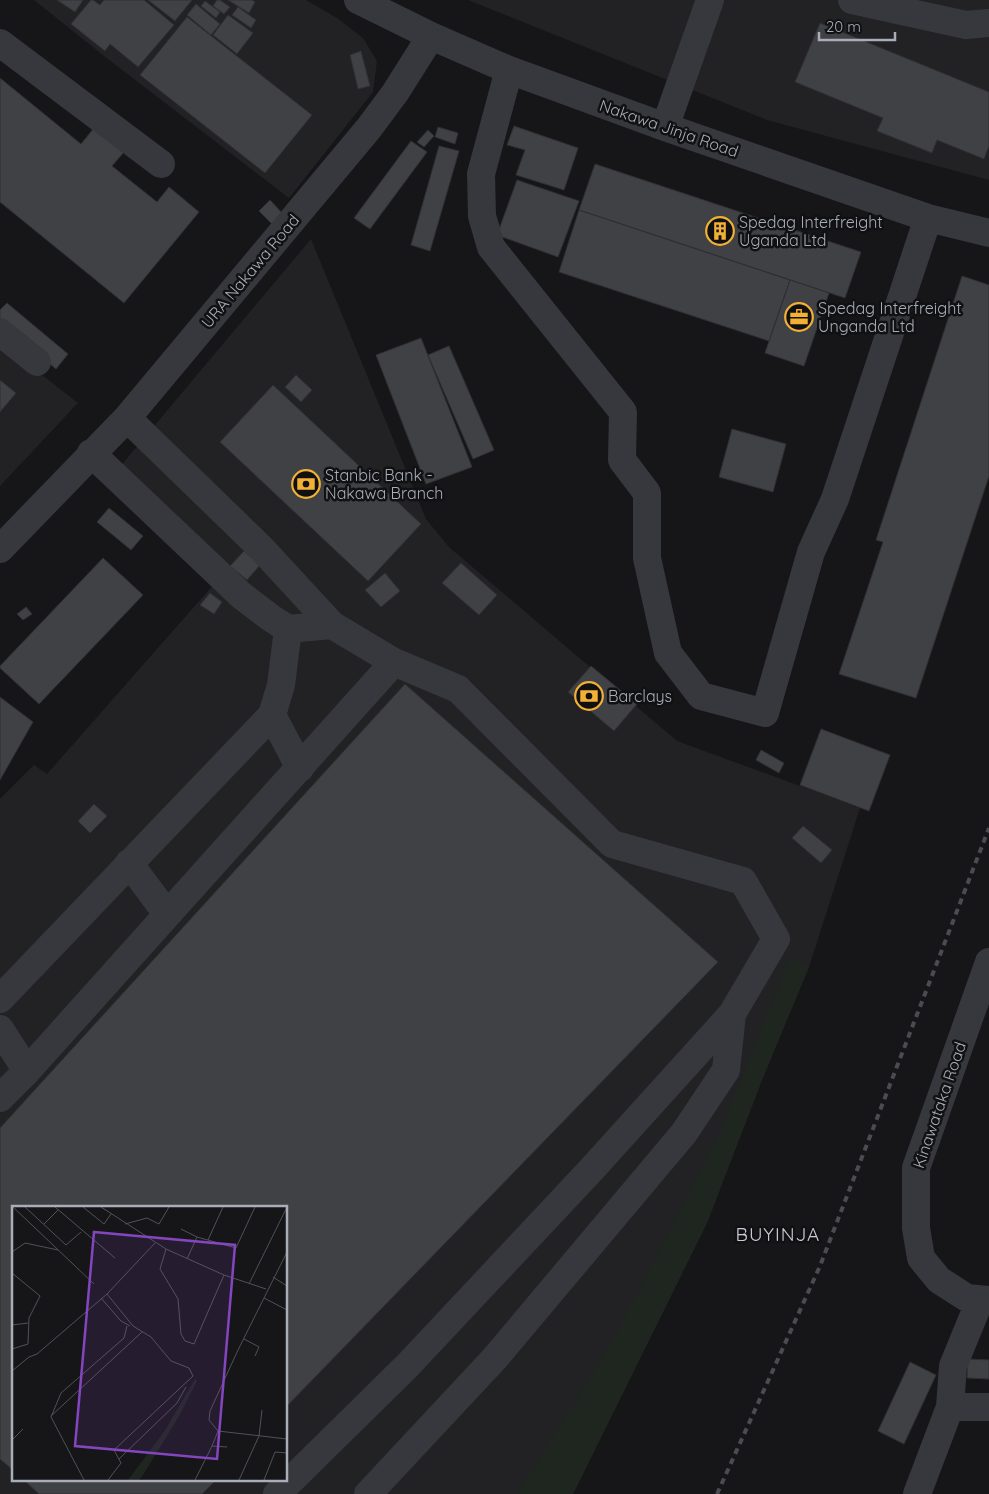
<svg xmlns="http://www.w3.org/2000/svg" width="989" height="1494" font-family="Quicksand,sans-serif">
<style>
.built{fill:#222225;fill-rule:evenodd}
.green{fill:#1e261f}
.building{fill:#404145;stroke:#303034}
.lines{fill:none;stroke-linecap:round;stroke-linejoin:round}
.minor{stroke:#37383d;stroke-width:28}
.rail{stroke:#4a4c52;stroke-width:4;stroke-dasharray:6 5;stroke-linecap:butt}
.labels{text-anchor:middle;stroke-width:5;stroke-linejoin:round;paint-order:stroke}
.street-label{font-size:16px;fill:#a8adb8;stroke:#111113}
.poi-label{font-size:16px;fill:#a8adb8;stroke:#111113;text-anchor:start}
.quarter-label{font-size:19px;letter-spacing:1px;fill:#c9ccd4;stroke:#111113}
.inset-road{fill:none;stroke:#505258;stroke-width:1}
.view{fill:#8446be;fill-opacity:0.15;stroke:#8446be;stroke-width:2.5}
.inset-edge{fill:none;stroke:#a8adb8;stroke-width:2.5}
</style>
<rect width="100%" height="100%" fill="#161618"/>
<path class="built" d="M34,0h272l31,18 26,20 14,23 -4,31 -84,106 -185,-142z
M468,0h521v180l-222,-60z
M311,239l115,280 23,28 228,194 183,67 -51,159 -47,113 -55,143 -134,271h-573v-695l34,-34 13,9 168,-191 -107,-102zM14,1208h272v272h-272z
M0,342l78,61 -78,83z"/>
<path class="green" d="M790,957l19,10 -47,113 -55,143 -124,251 -10,20h-56l95,-152 108,-210z"/>
<path class="building" d="M57,0h26l-8,12z
M91,0h2l7,5 4,-5h40l30,25 -36,42 -28,-23 -5,7 -34,-27z
M148,0h44l-17,21z
M217,0h3l10,7 -6,7 -11,-8z
M228,0h24l3,2 -6,11z
M205,1l15,11 -4,6 -15,-12z
M196,4l24,20 -9,11 -24,-20z
M238,7l18,13 -5,8 -19,-13z
M228,15l25,18 -16,21 -24,-19z
M187,17l125,98 -47,58 -125,-98z
M820,23l169,69v54l-5,13 -47,-19 -5,13 -55,-22 6,-13 -88,-36z
M361,51l9,35 -12,3 -8,-34z
M0,78l81,66 13,-16 30,24 -12,14 45,36 12,-15 30,25 -75,91 -124,-101z
M514,126l64,22 -14,42 -48,-15 9,-25 -18,-5z
M438,127l20,6 -3,11 -20,-7z
M428,130l6,6 -10,11 -7,-5z
M411,141l16,11 -57,77 -16,-11z
M439,146l20,5 -29,100 -19,-6z
M595,164l266,88 -16,46 -266,-88z
M517,180l62,21 -21,56 -61,-22z
M270,200l13,14 -11,10 -13,-13z
M579,210l211,70 -21,61 -210,-69z
M962,276l27,9v191l-73,222 -77,-24 44,-132 -7,-2z
M790,280l39,13 -25,73 -39,-13z
M7,303l61,51 -12,15 -56,-46v-13z
M421,338l51,129 -46,17 -50,-129z
M449,346l45,104 -21,9 -45,-104z
M296,375l16,15 -11,12 -16,-15z
M0,380l16,13 -16,19z
M273,385l148,139 -53,57 -148,-139z
M732,429l54,15 -13,48 -54,-15z
M109,508l34,28 -12,14 -34,-28z
M244,551l16,14 -13,15 -17,-14z
M103,558l40,37 -104,109 -39,-36v-2z
M461,563l36,32 -18,20 -37,-32z
M385,573l15,18 -19,16 -16,-17z
M210,593l12,9 -8,12 -14,-9z
M26,607l6,7 -9,6 -6,-6z
M591,666l46,38 -23,27 -46,-39z
M405,684l313,278 -432,445v-199h-272v263l-14,-12v-331z
M0,697l33,25 -33,58z
M821,729l69,26 -21,56 -69,-26z
M761,750l23,13 -5,10 -23,-13z
M94,804l13,12 -17,17 -12,-12z
M803,826l29,24 -11,13 -29,-25z
M968,1359l21,1v19l-22,-1z
M910,1362l26,13 -32,69 -26,-13z
M24,1480h192l-14,14h-163z"/>
<g class="lines">
<path class="minor" d="M358,0l73,36 78,34 156,57 263,91 61,15
M852,0l114,25 23,-2
M0,43l161,121
M509,70l-28,104 1,42 9,31 132,165 -1,48 25,33v65l21,95 33,43 64,17 46,-161 24,-53 93,-281
M665,127l45,-127
M0,332l37,30
M127,418l134,130 71,77 62,37 64,27 154,155 131,37 33,58 -44,75 -141,156 -183,195 -131,129
M91,453l151,143 29,22 17,11 44,-4
M0,549l127,-131 242,-290 26,-35 36,-57
M272,715l28,53
M129,863l38,51
M989,962l-73,206v60l5,30 18,22 28,18 22,2
M0,999l272,-284 9,-30 7,-56
M0,1029l27,42
M0,1098l27,-27 367,-409
M980,1300l-27,66 -3,41h39
M368,1494l127,-136 189,-225 42,-63 6,-56
M917,1494l33,-87"/>
<path class="rail" d="M717,1494l103,-228 169,-438"/>
</g>
<defs>
<symbol id="building-ring" viewBox="-11 -11 22 22"><circle r="9.5" fill="#111113" stroke="#f2b134" stroke-width="1.5"/><path d="M-4-6H4V6H1V3H-1V6H-4ZM-2.5-4.3h1.7v1.8h-1.7ZM.8-4.3h1.7v1.8H.8ZM-2.5-1h1.7V.8h-1.7ZM.8-1h1.7V.8H.8Z" fill="#f2b134"/></symbol>
<symbol id="office-ring" viewBox="-11 -11 22 22"><circle r="9.5" fill="#111113" stroke="#f2b134" stroke-width="1.5"/><path d="M-6-3h4V-5.5h4V-3h4V5H-6ZM-1-4.5V-3h2v-1.5ZM-6 0V1H6V0Z" fill="#f2b134"/></symbol>
<symbol id="bank-ring" viewBox="-11 -11 22 22"><circle r="9.5" fill="#111113" stroke="#f2b134" stroke-width="1.5"/><path d="M-6-4H6V4H-6ZM0-2.3a2.3 2.3 0 1 0 0 4.6a2.3 2.3 0 1 0 0-4.6Z" fill="#f2b134"/></symbol>
</defs>
<g fill-rule="evenodd">
<use href="#building-ring" x="704" y="215" width="32" height="32"/>
<use href="#office-ring" x="783" y="301" width="32" height="32"/>
<use href="#bank-ring" x="290" y="468" width="32" height="32"/>
<use href="#bank-ring" x="573" y="680" width="32" height="32"/>
</g>
<g class="labels">
<g class="street-label">
<text transform="translate(669 128) rotate(19)" y="6">Nakawa Jinja Road</text>
<text transform="translate(250 271) rotate(-50)" y="6">URA Nakawa Road</text>
<text transform="translate(939 1105) rotate(-71)" y="6">Kinawataka Road</text>
</g>
<g class="poi-label">
<text x="739" y="228">Spedag Interfreight<tspan x="739" dy="18">Uganda Ltd</tspan></text>
<text x="818" y="314">Spedag Interfreight<tspan x="818" dy="18">Unganda Ltd</tspan></text>
<text x="325" y="481">Stanbic Bank -<tspan x="325" dy="18">Nakawa Branch</tspan></text>
<text x="608" y="702">Barclays</text>
</g>
<g class="quarter-label">
<text x="778" y="1241">BUYINJA</text>
</g>
</g>
<g transform="translate(12 1206)">
<rect width="275" height="275" fill="#161618"/>
<path d="M183,173l2,2 -18,35 -36,59 -4,5h-11l36,-48z" fill="#1e261f"/>
<path class="inset-road" d="M1,1l81,77M13,1l41,38 15,-13M43,1l60,51M71,1l21,17 7,-10M89,1l65,42 58,26 42,14M32,18l14,-14M113,18l22,-6 12,6 10,-17M169,23l16,8M196,34l15,-33M154,43l-6,20 18,30 3,35 4,7 9,3 30,-69M0,46l13,-9 33,7M275,46l-49,98 -28,61 -1,9 9,11 69,8M175,53l10,-22 39,11 19,-41M0,67l28,23 -11,22 -1,26 -16,5M261,71l14,9M237,78l38,-77M95,88l26,32 18,11 20,24 18,7 4,8 -79,74 7,13 -13,17M89,92l20,23 9,5M252,92l23,12M0,119l16,-2M232,133l15,8 -4,9M0,165l17,-14 8,-3 70,-60 48,-51M39,210l91,-84M206,225l-6,15 15,1M0,234l11,-11M107,253l58,-56 9,-16M72,274l-33,-63 10,-24 63,-55 3,-12M183,274l17,-34M227,274l20,-44 3,-26M252,274l11,-28 12,1"/>
<path class="view" d="M82,26l141,13 -18,214 -142,-13z"/>
<rect width="275" height="275" class="inset-edge"/>
</g>
<path d="M819 32v8h76v-8" fill="none" stroke="#a8adb8" stroke-width="2.5"/>
<text x="826" y="32" font-size="15" fill="#a8adb8" stroke="#111113" stroke-width="4" paint-order="stroke">20 m</text>
</svg>
